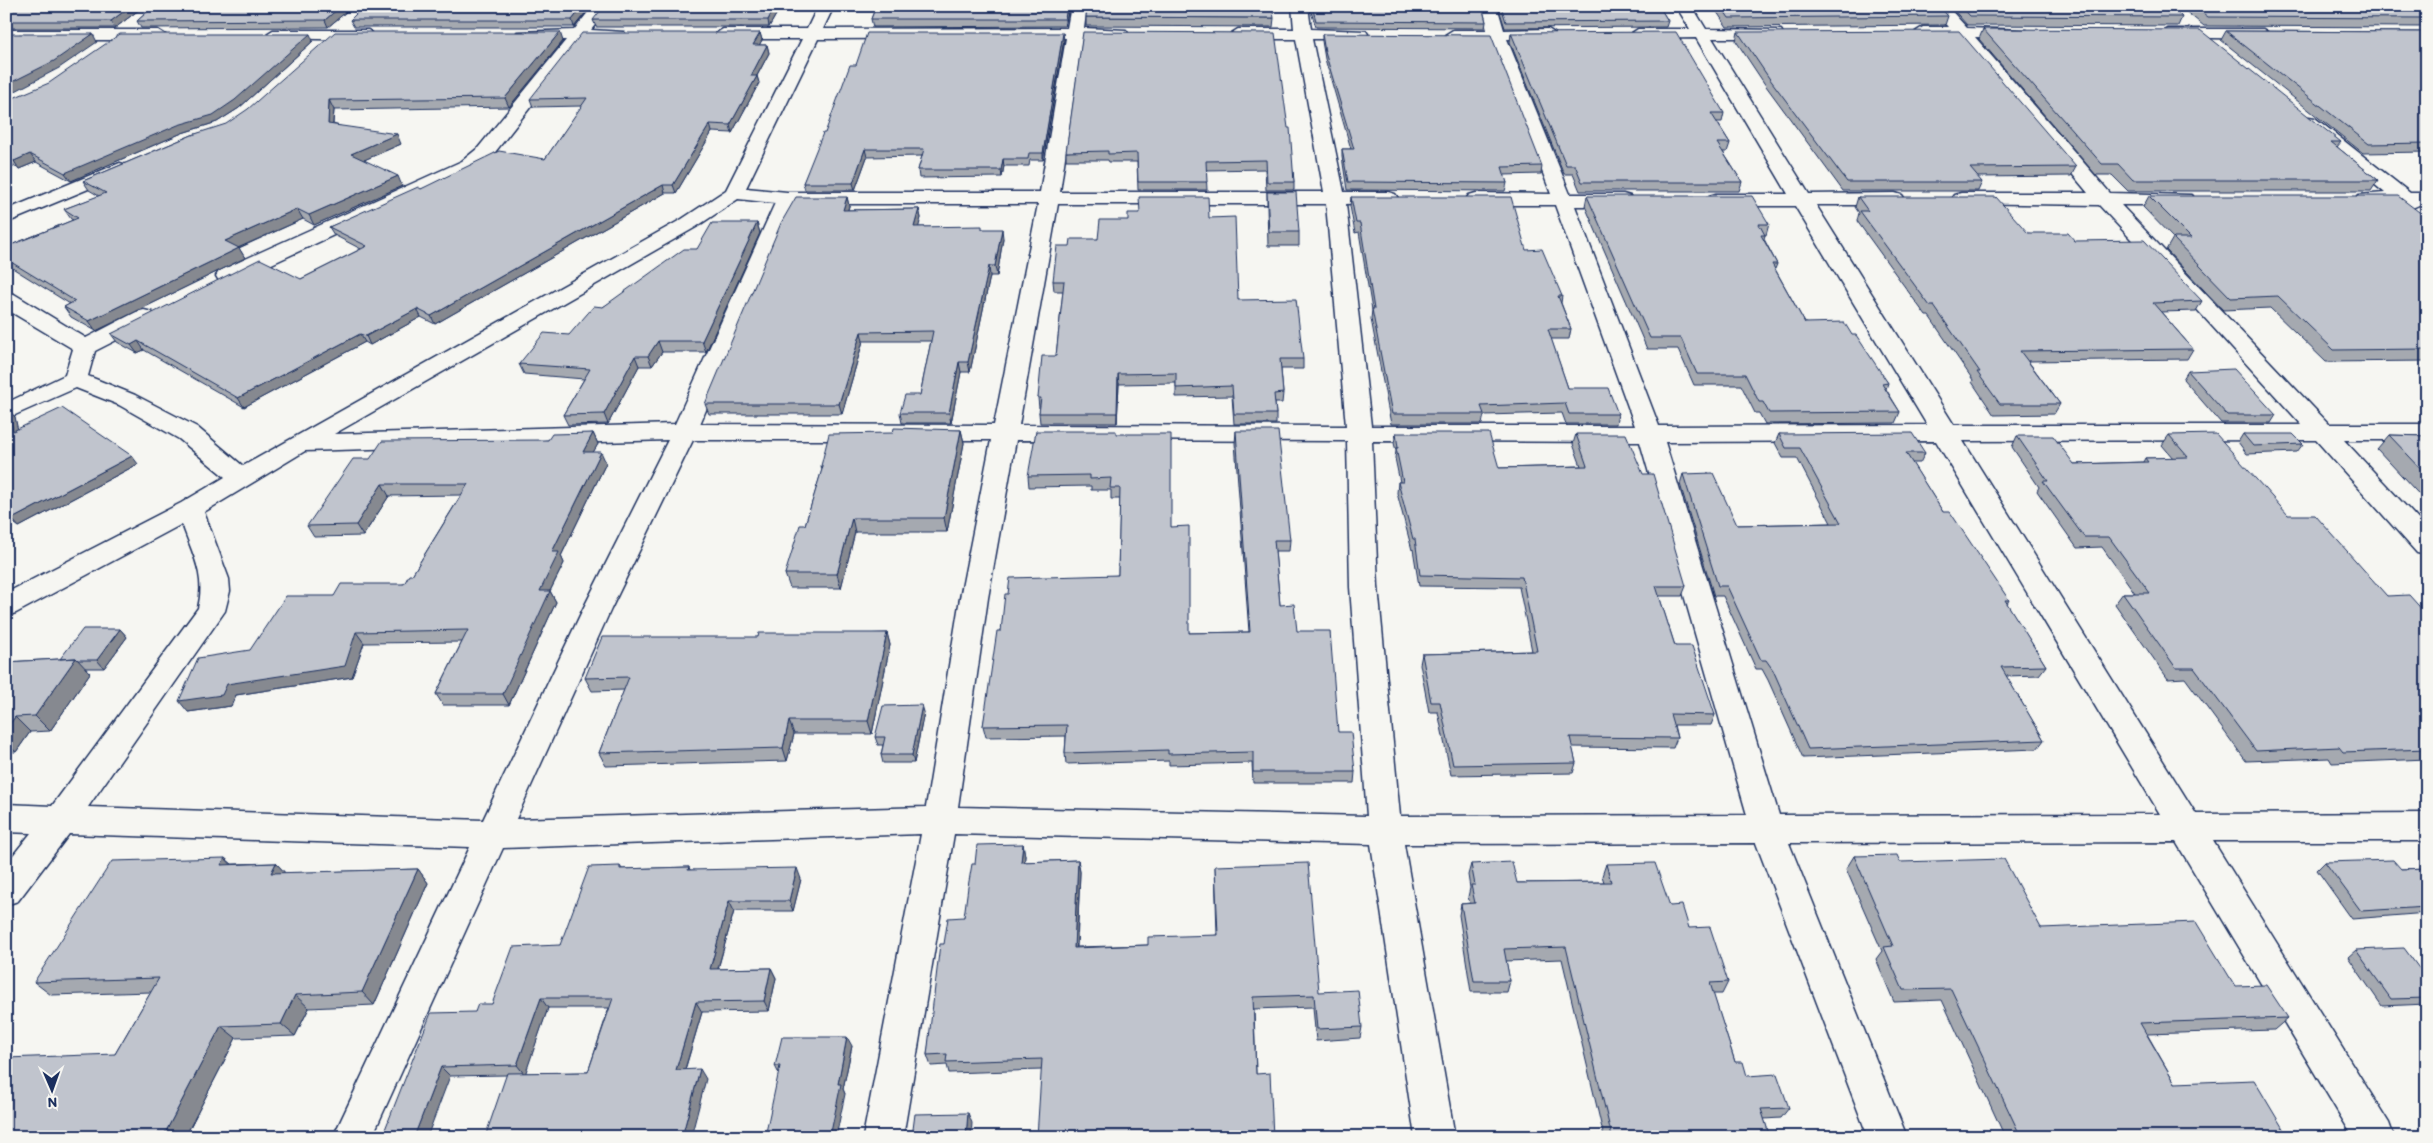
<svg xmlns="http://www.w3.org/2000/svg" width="2433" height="1143" font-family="Itim,sans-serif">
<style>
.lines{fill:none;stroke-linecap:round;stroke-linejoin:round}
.minor-casing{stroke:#1b2f5e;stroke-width:3}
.minor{fill:#f6f6f2;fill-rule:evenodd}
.wall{fill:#a5a9b0;stroke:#1b2f5e;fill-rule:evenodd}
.shaded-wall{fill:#868990;stroke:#1b2f5e}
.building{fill:#c0c4cd;stroke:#1b2f5e}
</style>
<rect width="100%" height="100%" fill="#f6f6f2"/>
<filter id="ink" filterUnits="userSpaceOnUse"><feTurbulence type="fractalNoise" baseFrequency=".02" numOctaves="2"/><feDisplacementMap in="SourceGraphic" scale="10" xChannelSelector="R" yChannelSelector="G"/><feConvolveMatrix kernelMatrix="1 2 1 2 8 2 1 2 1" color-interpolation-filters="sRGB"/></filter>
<g filter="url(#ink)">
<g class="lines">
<defs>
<path id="minor" d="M593,6h17l-19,24 33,2 2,3 -2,3 -41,2 -91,116 -16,13 -241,112 -8,1 -8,-1 -3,-5 3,-5 243,-110 16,-13 88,-108h-43l-6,-2 -2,-3 2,-3 57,-2z
M818,6h16l-11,23 244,-1 4,-22h16l-3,22 42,2 2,3 -2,3 -6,2h-38l-22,154h264l-28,-153h-58l-8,-5 8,-5h56l-2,-23h16l3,23 55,2 2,3 -8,5h-48l32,153h44l7,2 3,4 -3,4 -49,2 25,222h264l-80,-221h-79l-7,-2 -3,-4 3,-4 7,-2 75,1 -60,-154h-38l-8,-5 8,-5h34l-6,-24h16l7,24 44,-1 8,5 -8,5h-41l63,155h53l7,2 3,4 -3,4 -7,2h-48l84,220 268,-1 -132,-219h-79l-7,-2 -3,-4 3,-4 7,-2h72l-92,-156 -58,1 -8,-5 8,-5h52l-14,-23h16l14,23 75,1 2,3 -8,5h-63l97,156 86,-1 7,2 3,4 -3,4 -7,2h-79l138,220h348l-110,-121 -93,-99 -145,-2 -3,-4 3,-4 7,-2h127l-130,-156h-35l-8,-5 8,-5h26l-19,-21h17l20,22 59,2 2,3 -8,5 -45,-1 135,156 82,2 3,4 -3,4 -7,2h-64l208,219h98v16h-83l83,89v26l-10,-2 -101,-113 -353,1 233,373 231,-1v28h-214l176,282 5,14h-41l-177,-295 -387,1 118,294h-39l-112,-294 -352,1 51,293h-40l-44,-293 -417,-10 -51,303h-40l58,-303 -418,14 -131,289h-39l137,-290 -401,-13 -51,67 -12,4v-41l25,-31 -25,-1v-28l46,2 146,-198c8,-32 -5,-53 -16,-84l-166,89 -10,3v-23l175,-90 44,-26 -46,-38 -60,-34 -43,-17 -70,31v-16l59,-28 8,-26 -67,-40v-16l8,1 72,44 50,-26 8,-2 8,2 3,5 -3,5 -57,29 -7,25 47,19 62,32 46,39 439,-247 44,-29 76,-151h-79l-8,-5 8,-5h84zM1066,38l-26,154h-253l-41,-4 72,-149zM738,199l37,4 -100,221 -341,10 362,-207zM794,204h244l-44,221 -294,-1zM1058,204h268l20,222 -327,-1zM668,440l-85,169 -100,211 -395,-13 137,-196 5,-20 -1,-12 -25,-67 101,-61zM693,440h298l-31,158 -34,209 -410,12 95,-210zM1016,440l331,1 3,146 17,229 -409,-9 30,-209zM1372,441l268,1 107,373 -347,1 -22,-229zM1936,441l224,373 -381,1 -114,-373z
M2168,29h95l8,5 -8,5 -101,-2 -2,-3z
M6,30h152l8,5 -8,5h-152z
M273,30h95l8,5 -8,5 -101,-2 -2,-3z
M2309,117l6,1 95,75h17v12h-8l-9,4 -10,-4 -41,-2 -3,-4 3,-4 26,-2 -82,-67 -3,-4 3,-4z
M120,163l7,2 3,4 -3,4 -121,50v-13z"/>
</defs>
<use href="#minor" class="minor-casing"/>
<use href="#minor" class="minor"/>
</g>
<path class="wall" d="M6,6h138l-29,22h-109z
M154,6h199l-25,21 -187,1 -4,-7z
M591,6l-17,21h-220l-4,-7z
M781,6l-12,21h-173l-3,-7z
M876,6h193v2l-4,18 -192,1 -2,-8z
M1309,6h173l4,16 -1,6 -169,-1z
M1498,6h161l9,15 -2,6 -161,1z
M1713,6h226l9,10 -3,9 -218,2z
M1950,6h220l12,11 -4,9 -211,-1z
M2179,6h248v21l-223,-1z
M1086,17l188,1 -1,9 -187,-1z
M1983,29l358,113 -4,5 41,33 -7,11h-243l-16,-16h-16l-117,-136z
M2226,31l201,1v120l-64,1 -142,-113z
M1738,32l338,135 -5,9 -94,1 5,5 -4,9h-135l-77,-105 -30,-45z
M760,33l2,7 -3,5h8l2,8 -12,23 2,7 -27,50 -20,-1 -36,61h-11l-230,131 -14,-7 -51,28 -5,-3 -121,65 -100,-57 -7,3 -20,-11 -6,-8 190,-55 60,-30 -27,-14 -5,-8 92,-38 124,-30 37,-53 -49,1 -3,-8z
M1511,33l213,80 -2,9h-5l13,21 -3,9h-4l19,30 -3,9h-159l-7,-17h-9l-54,-132z
M1322,34l220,132 -1,8 -37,1 3,8 -2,8 -158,-1 -5,-33v-8h9l-26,-90 -3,-18z
M1064,40l-21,120h-13l-1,6h-25l-2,11 -83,1 -1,-8 4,-14 -55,1 -12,33h-50l-2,-7 53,-118z
M313,41l-74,67 -22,14 -35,11 -111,48 -35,-19 -17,7 -5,-3 -8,3v-68z
M563,41l-54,66 -175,3 -1,14 68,20 -37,16 38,26 -88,39 -11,-6 -64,29 6,10 -149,73 -25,-14 -7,-10 6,-3 -64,-40v-17l67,-27 -2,-1 -7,-10 35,-13 -10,-6 -6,-9 109,-46z
M1288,128l6,54v8h-28l-1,-21 -59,1 1,20h-69l-1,-28h-28l-1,-2h-42v-8z
M1267,192l32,40v14h-31l-1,-40z
M1587,196l182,28 -3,11h-1l-1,4 13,25 -2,5 30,54 47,12 36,48 -2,6 14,23 -5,11 -130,1 -6,-11h-4l-14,-28h-47l-16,-36h-31l-62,-143z
M2149,196l278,22v143l-101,1 -56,-54 -47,2 -57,-60 7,-12 -30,-31z
M847,197l2,9 -1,4 71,-1 2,9 -3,9 65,2 20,9 -6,38h-7l-20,96h-9l-10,51h-49l-2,-10 20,-18 11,-54h-68l-21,73h-133l-4,-10z
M1351,197l175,53 36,46 -1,7 10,26 -2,10h-18l17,49 50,26 -2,10h-50l-4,-11 -78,2 -2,9h-91l-20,-105 1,-9 -13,-78 -4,1 -5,-27z
M1858,197l170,36 47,8 127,60 -6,10 -35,1 32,37 -6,10 -159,2 32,43 -6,10 -60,1 -22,-33 1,-2 -44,-64h-3l-69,-95 2,-8 -4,-6z
M1209,218l29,82 65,59v10h-22l2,24 -1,10h-7l1,11v10h-42l-2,-28 -56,1v-14l-57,1 -2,39h-77l-1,-10 1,-5h-1l-1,-10 18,-42 7,-65h-9l-1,-10 17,-35 28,-7 30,-19z
M757,223l3,10 -54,119h-44l-10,14h-13l-31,58 -40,1 -5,-10 21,-36 -60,-5 -5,-10 50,-29 34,-28 94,-58z
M2188,371l88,44 -5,8h-50l-38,-44z
M6,410l9,7 2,12 121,35 -119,63 -13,-10z
M961,430l3,13 -17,89h-92l-14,56h-51l-5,-14 20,-49 17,-55 -1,-4 72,-33z
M1236,431l54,109 -1,11h-14l5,54 17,26 41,101 17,40 -1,11h-101l-1,-20 -83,2v-4l-103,3 -1,-11 1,-17 -80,1 -3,-11 18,-95 7,-37 110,-19 2,-76h-9v-9h-20v-4l-62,1 -1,-11 88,-42 55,93 18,106 60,-1 -14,-189z
M593,433l5,11 -5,8 13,11 -45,93 3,7 -14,28 6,11 -47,103h-66l-7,-11 26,-52 -98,1 -12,34 -116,18 -5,11 -43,6 62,-62 84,-54 70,-12 8,-9 49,-80 -72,1 -26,40 -49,1 -7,-11 63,-67 178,-19z
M1396,433l103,35 82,-2 -8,-22 3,-10 110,152 -4,10h-23l16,50 40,69 -4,10h-37l3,13 -4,10 -101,-1 4,16 -3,10 -122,2 -13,-63h-9l-9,-48 2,-10 110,-3 -13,-64 -100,-1 -6,-37 -1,1 -15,-57 1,-11h2l-5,-24 1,-7 -2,-8z
M1779,434l146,19 -5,10h-8l31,49 66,88 -2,4 39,62 -7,9 -33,1 38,64 -7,9 -234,9 -35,-78 -6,-11h-6l-33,-73h-9l-34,-112 3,-10 54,51 94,-2 -34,-65h-14l-8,-15z
M2243,434l60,10 -6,8 -50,2 -9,-12z
M2169,435l119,80 99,81 40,19v144l-95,4 -3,-5 -83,3 -61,-83 -17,1 -53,-75 8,-11h12l-33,-46 -25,1 -40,-57 2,-4 -27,-40 5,-11 57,28 69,-2 2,-4h28l-11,-13z
M2389,435l38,1v67l-50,-54z
M120,629l7,8 -23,31h-19l5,5 -40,58 -20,1 -14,20h-10v-90l54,-3z
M887,633l3,12 -18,89h-78l-7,27 -181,5 -7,-13 25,-63 -32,1 -7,-13 173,-41z
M924,712l-10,51h-31l-2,-8 2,-10h-5l-3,-8z
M1023,844l2,12 -1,6 54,-2 2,12 -3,75 71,-2 69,-10 -2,-69 104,126 43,35 -2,11 -44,3 -3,-34 -59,2 2,65 -215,-4 -92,3 -2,-8 -16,1 -4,-11 17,-111 20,-27 11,-53z
M1854,856l46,6 141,66 194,58 53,32 -14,12 -127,4 28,49 113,54h-283l-63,-137 -48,2 -18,-43 6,-8 -36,-82z
M225,858l7,6 44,-1 9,10 133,-4 10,14 -54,122 -65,3 -14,28 -59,2 -51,99h-179l109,-83 36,-62 -100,3 -17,-13z
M2325,862l76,7 26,-1v45l-75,6 -35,-49z
M1471,864l46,19 87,-1 -2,-6 4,-12 64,42 19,22 39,54 -6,12h-9l22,68 12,14 42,32 -8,10 -17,1 6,18h-166l-42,-178 -56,2 4,20 -3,11h-36l-12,-77 2,-11 9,-1 -2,-6 2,-9 -2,-13z
M620,866l2,3 67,-2 1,3 111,9 -8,32h-59l-16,58 53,-1 5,10 -7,33 -67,1 -17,58 21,9 -200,-4 -56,1 -68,61 93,-125 17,-8 68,-59zM548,1008h61l-21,64 -63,1z
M2356,950l71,29v25l-45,2 -34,-49z
M852,1046l-9,43 2,5 -67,-22 -3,-6z"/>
<path class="shaded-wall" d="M131,6h13l-29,22 -4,-7z
M341,6h12l-25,21 -3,-7z
M583,6h8l-17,21 -2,-7z
M775,6h6l-12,21 -1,-7z
M1067,6h2v2l-4,18v-7z
M560,32l3,9 -54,66 -4,-9z
M760,33l2,7 -7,13 -2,-8z
M1063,33l1,7 -21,120v-7z
M93,34l4,8 -38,26 -53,28v-11z
M310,34l3,7 -74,67 -22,14 -35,11 -111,48 -6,-8z
M767,45l2,8 -16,30 -2,-7z
M757,76l2,7 -27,50 -2,-8z
M329,100l5,10 -2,23 -4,-9z
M710,124l2,8 -36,61 -3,-8z
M397,134l4,10 -46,20 -4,-10z
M865,149l2,8 -12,33 -2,-7z
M30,154l6,8 -17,7 -5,-8z
M8,158l6,8 -8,3v-10z
M1003,159l1,7 -2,11 -1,-7z
M398,176l4,10 -88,39 -5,-10z
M663,185l2,8 -230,131 -4,-8z
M847,197l2,9 -4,13 -2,-9z
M297,209l6,10 -72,32 -6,-10z
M919,209l2,9 -5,19 -2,-10z
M757,223l3,10 -54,119 -4,-11z
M1002,229l1,9 -6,38 -2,-10z
M239,248l6,10 -149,73 -7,-10z
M989,266l1,10 -20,96 -2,-10z
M417,309l4,8 -51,28 -4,-9z
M861,332l2,9 -21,73 -3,-10z
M360,334l5,8 -121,65 -6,-9z
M138,341l6,9 -7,3 -6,-8z
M658,341l4,11 -10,14 -4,-10z
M635,356l4,10 -31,58 -4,-10z
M959,362l2,10 -10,51 -2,-10z
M1118,374l1,10 -2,39v-10z
M6,383l4,16 -4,3z
M8,409l7,8 5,22 -7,-8z
M961,430l3,13 -17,89 -3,-14z
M593,433l5,11 -11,19 -4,-11z
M601,452l5,11 -45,93 3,7 -14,28 6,11 -47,103 -6,-11 37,-103 12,-39z
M132,456l6,8 -119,63 -7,-8z
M382,484l7,12 -26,40 -7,-11z
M852,518l3,14 -14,56 -4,-14z
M120,629l7,8 -23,31 -7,-8z
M356,632l8,11 -12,34 -116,18 -5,11 -43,6 -9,-11 48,-17z
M887,633l3,12 -18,89 -4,-13z
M76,658l14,15 -40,58 -15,-15z
M922,705l2,7 -10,51 -2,-8z
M15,717l15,15 -14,20 -10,-9v-14z
M789,721l5,13 -7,27 -4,-13z
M1023,844l2,12 -1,19 -3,-13z
M225,858l13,14 -17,-7z
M1078,860l2,12 -4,87 -2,-11z
M276,863l13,14 -18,-4z
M797,868l4,11 -8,32 -4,-10z
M418,869l10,14 -54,122 -12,-13z
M729,901l5,10 -19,68 -5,-10z
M771,968l5,10 -7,33 -5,-10z
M295,995l14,13 -14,28 -14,-12z
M541,998l7,10 -23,67 -8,-10z
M696,1002l6,10 -20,67 -6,-9z
M221,1026l15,12 -51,99h-22z
M847,1037l5,9 -9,43 2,5 -9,43h-6l8,-53z
M441,1067l9,9 -23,61h-13z
M700,1069l6,10 -15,58h-9z
M968,1113l4,10 -1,14h-5z"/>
<path class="building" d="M6,6h125l-20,15h-105z
M154,6h187l-16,14 -188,1z
M364,6h219l-11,14h-222z
M604,6h171l-7,14h-175z
M876,6h191l-2,13h-194z
M1087,6h185l2,12 -188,-1z
M1312,6h170l4,16 -170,-1z
M1501,6h158l9,15 -162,1z
M1721,6h218l9,10 -219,2z
M1961,6h209l12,11 -212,-1z
M2194,6h233v12l-219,-1z
M1983,29l217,1 141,112h-10l47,38h-245l-15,-16h-16z
M1959,31l117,136 -106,1 12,14h-135l-78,-104 -31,-46z
M2226,31l201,1v111l-58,1z
M335,32h225l-55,66 -176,2 -1,24 69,10 -46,20 47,22 -89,39 -12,-6 -72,32 14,7 -150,73 -25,-14 11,-6 -69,-42v-12l72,-29 -14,-9 42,-16 -23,-12 109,-46 34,-11 22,-15z
M1083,32l192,1 13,95h2l4,54h-27l-1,-22 -60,1 1,21h-69l-1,-29 -29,1v-3l-42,1z
M1676,32l48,81h-13l19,30h-13l25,39h-160l-7,-17h-9l-55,-132z
M582,33h178l-7,12h14l-16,31h6l-27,49 -20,-1 -37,61h-10l-232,131 -14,-7 -51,27 -6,-2 -122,64 -100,-57 -7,4 -20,-11 149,-75 41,20 66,-33 -38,-19 89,-40 3,2 78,-38 46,8 42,-61 -57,1z
M867,33h196l-20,120h-14l-1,6h-25l-2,11h-83l6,-21h-59l-12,34h-50l20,-50h2l25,-68h6z
M6,34h87l-39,27 -48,24z
M120,34h190l-75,66 -22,15 -35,10 -113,48 -35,-19 -16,7 -6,-3 -2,1v-58l43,-18z
M1322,34l169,1 51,131 -40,1 5,16 -159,-1 -6,-33h12l-29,-97z
M1267,192h29l3,40h-30z
M1587,196h165l17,28h-10l6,11h-4l16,29h-5l33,59 39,-1 8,13h4l32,48 -6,1 18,28 -131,1 -6,-11h-4l-14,-28h-48l-16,-36h-31z
M2149,196h249l29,22v13h-8l8,6v112l-93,1 -56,-54 -47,2 -58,-60h18z
M796,197h51l-4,13 76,-1 -5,18 68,-1v3h20l-7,37h-6l-21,96h-9l-10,51h-49l5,-18h15l13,-64 -72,1 -22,72h-134l76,-181z
M1139,197h69l1,21 26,-1 3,83 58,-1 7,60h-23l3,34 -9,1 2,20h-42l-2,-28 -56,2v-15l-58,1 -1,39h-78l2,-15h-3l4,-42h14l8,-75h-11l4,-35h13l1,-7h27l2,-19h28v-7h12z
M1351,197h160l15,53 16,-1 20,47h-4l13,33h-23l20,59h40l10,26h-49l-4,-11 -84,3 3,8h-92l-20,-105h2l-14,-86h-4z
M1858,197h138l32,36h40l7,8 69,-1 58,61 -49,2 40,46 -173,2 40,53h-60l-23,-32h3l-46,-66h-4l-70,-95h8z
M712,223h45l-55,118h-44l-10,15h-13l-31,58 -41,1 27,-46 -71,-5 25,-31 25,2 25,-29 9,1 81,-58h13z
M2234,369l42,46h-49l-39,-44z
M62,408l70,48 -120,63 -6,-5v-104l2,-1 5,22z
M894,428l67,2 -17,88h-92l-15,56h-52l15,-49h5l18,-59h-2l8,-32 64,-1z
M1036,431h80v3h55v93l18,-1v107l61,-1 -14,-201h42l12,109h-16l6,65 14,-1 3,27h33l8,101h13l4,40h-102v-20l-85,2v-4l-103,3 2,-28 -84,1 14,-95h4l4,-37h3l2,-16 108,-3 2,-87h-10l1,-10 -21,1v-4l-62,1z
M593,433l-10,19h18l-49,100h7l-19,39h10l-47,103h-67l32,-64 -112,2 -11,34 -118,18 -5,11 -43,6 19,-43 52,-8 36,-54h48l7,-12h63l5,-9h3l56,-91h-86l-26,41 -49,1 46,-67h17l12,-18 166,-1 4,-6z
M1396,433h93l10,35 88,-2 -11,-32h50l17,40h10l33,112h-30l19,60h17l23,69 -45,-1 7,24 -107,-1 6,26 -123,2 -13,-63h-9l-9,-48 115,-3 -15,-74 -102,-2 -5,-36h-2l-15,-57h5l-7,-34h2z
M1912,433l13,20h-19l37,59h7l59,88h-4l41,66 -45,1 43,73 -236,9 -35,-79 -7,-10h-5l-34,-74h-9l-35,-112 30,-1 24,52 104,-2 -41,-75h-14l-7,-14z
M2216,434l72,81h27l72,81 22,-1 18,20v134l-84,3 -4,-5 -83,4 -62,-83h-18l-53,-75h27l-41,-56h-25l-41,-56h5l-31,-45h36l21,28 74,-2 -3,-4 43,-1 -19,-22z
M2243,434h50l10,10 -50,2z
M2389,435l38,1v39z
M83,629h37l-23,31h-19l-2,-2 -16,1z
M759,633h128l-19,88h-79l-6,27 -184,5 30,-76 -44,1 17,-41h156z
M76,658l-41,58 -20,1 -9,12v-67z
M922,705l-10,50h-31l4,-18h-10l8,-31z
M1023,844l-2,18 57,-2 -4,88 74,-3v-8l70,-2 -3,-69 93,-3 11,129 39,-2 4,37 -45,2 -3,-34 -61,2 3,77 14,-1 3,64h-236l5,-78 -96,3 1,-8 -20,1 13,-111h4l4,-26 16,-1 4,-30 4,-23h3l2,-19z
M1897,855l3,7 104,-3 37,69 155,-6 39,64 31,-1 22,33 -148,5 35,60 79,-3 34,57h-267l-70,-148 -48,1 -19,-43 9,-1 -39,-90z
M225,858l-4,7 55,-2 -5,10 147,-4 -56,123 -67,3 -14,29 -60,2 -58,111h-157v-79l109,-4 44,-76 -125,4 78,-121z
M2393,860l8,9 26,-1v39l-66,4 -36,-49z
M1512,862l5,21 94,-1 -5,-18 49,-1 15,43 12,-1 7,23 21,-1 18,55 -18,1 25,79h8l4,14 30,-2 12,34 -28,1 9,28h-158l-46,-190 -62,2 6,32h-36l-13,-77 14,-1 -4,-18h4l-4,-21z
M620,866v3l69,-2 -1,3 109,-2 -8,33h-60l-19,68 61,-1 -7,33 -68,1 -20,68 24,-1 -18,68h-197l22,-64 81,-1 25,-74h-72l-24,67 -76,2 -27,70h-32l49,-124 44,-1 3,-8h14l21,-57 47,-2 29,-78z
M2404,948l23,31v19l-36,1 -35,-49z
M782,1037h65l-9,47h3l-11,53h-65l15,-71h-5z
M968,1113l-2,24h-54l3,-23z"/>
</g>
<rect width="2433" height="1143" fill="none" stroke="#f6f6f2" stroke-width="25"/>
<rect x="12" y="12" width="2408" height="1118" fill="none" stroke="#1b2f5e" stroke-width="2" filter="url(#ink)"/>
<g transform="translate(52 1090) rotate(178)" stroke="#f6f6f2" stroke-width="4" paint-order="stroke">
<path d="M0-4L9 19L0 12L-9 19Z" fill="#1b2f5e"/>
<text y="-8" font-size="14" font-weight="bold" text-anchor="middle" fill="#1b2f5e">N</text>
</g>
</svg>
